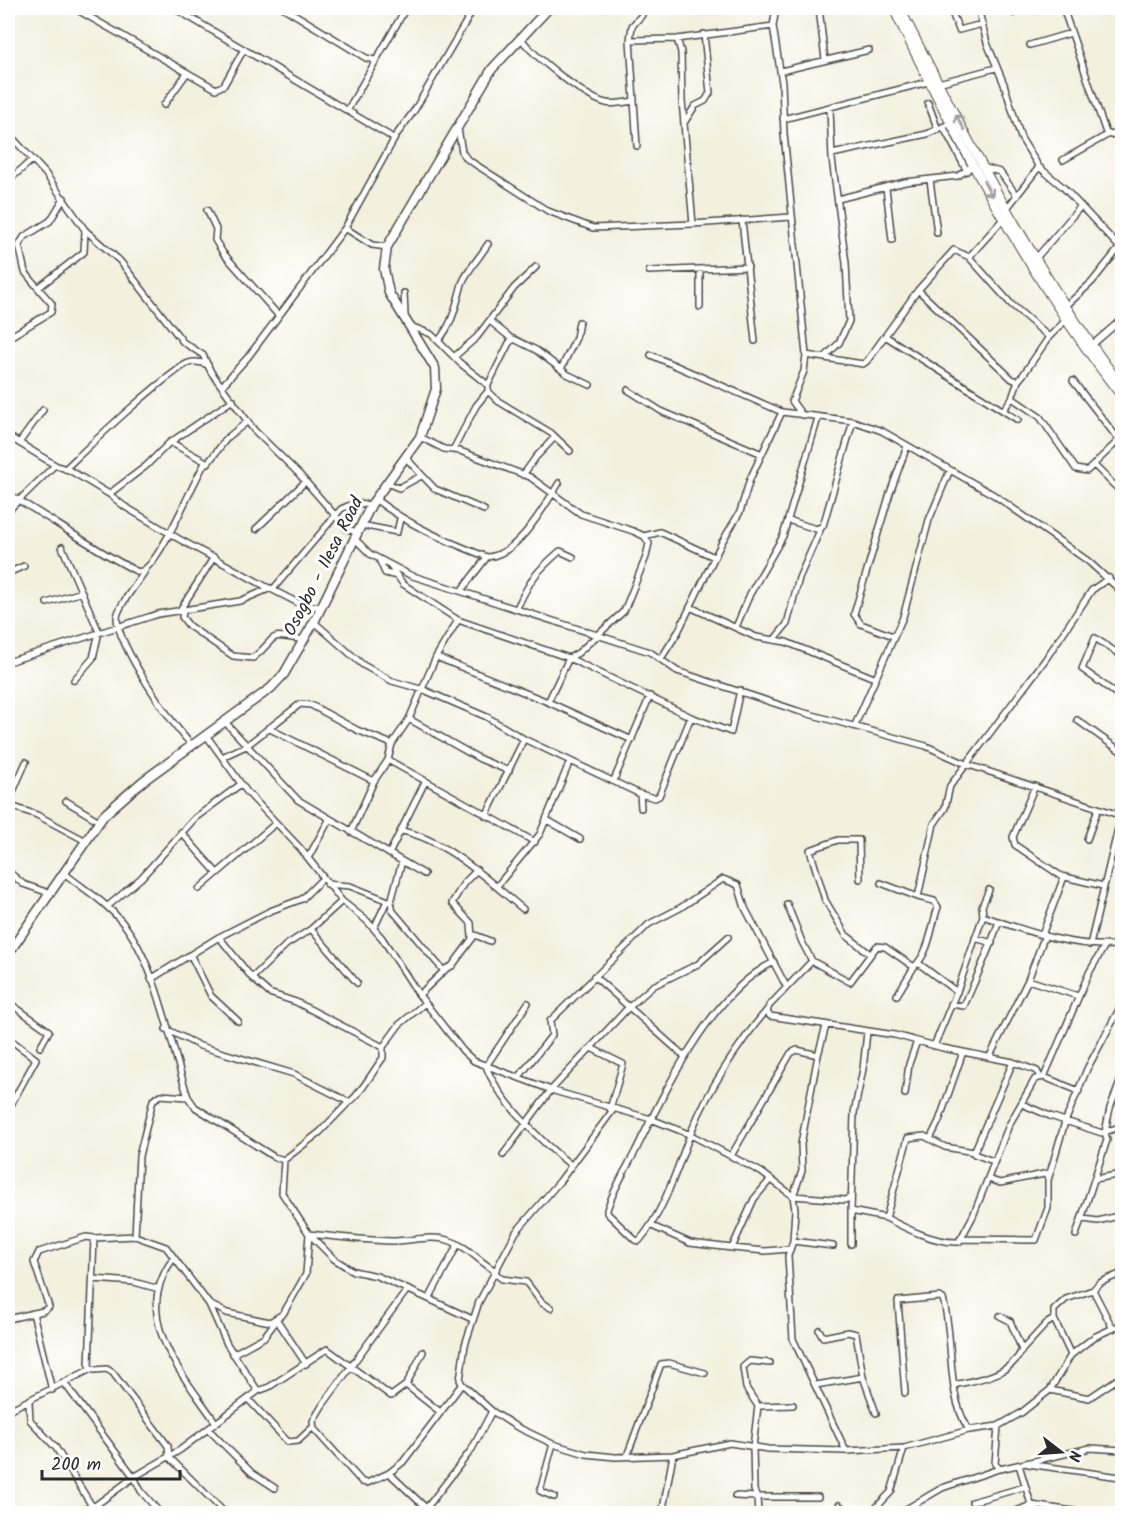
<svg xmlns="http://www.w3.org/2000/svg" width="1130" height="1521" font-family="Kalam,sans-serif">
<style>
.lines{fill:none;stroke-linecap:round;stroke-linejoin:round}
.street-casing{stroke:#494946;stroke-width:8}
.secondary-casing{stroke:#494946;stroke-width:10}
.primary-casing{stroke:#494946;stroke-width:11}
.street{stroke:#fff;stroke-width:5}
.secondary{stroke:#fff;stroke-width:8}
.primary{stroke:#fff;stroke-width:8}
.oneway{stroke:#a0a0a0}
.labels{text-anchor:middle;stroke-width:6;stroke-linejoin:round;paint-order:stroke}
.street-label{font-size:18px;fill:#2b2b2b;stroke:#fff}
</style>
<rect width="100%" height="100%" fill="#fff"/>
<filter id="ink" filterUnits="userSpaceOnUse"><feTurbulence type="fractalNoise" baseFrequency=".0167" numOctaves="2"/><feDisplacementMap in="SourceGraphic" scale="12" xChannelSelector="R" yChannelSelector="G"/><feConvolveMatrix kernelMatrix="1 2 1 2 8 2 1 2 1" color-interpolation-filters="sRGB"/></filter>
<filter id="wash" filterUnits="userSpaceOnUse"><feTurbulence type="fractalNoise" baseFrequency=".008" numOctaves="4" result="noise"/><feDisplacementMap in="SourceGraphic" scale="24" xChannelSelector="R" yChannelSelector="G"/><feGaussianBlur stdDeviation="1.35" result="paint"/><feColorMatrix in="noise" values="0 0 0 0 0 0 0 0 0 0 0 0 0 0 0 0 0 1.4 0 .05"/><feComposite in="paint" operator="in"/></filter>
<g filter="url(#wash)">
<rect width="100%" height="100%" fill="#f3f0de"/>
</g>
<g filter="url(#ink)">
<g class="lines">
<defs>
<path id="street" d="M74,8l142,81 8,-4 20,-36
M174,8l216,128 4,4
M284,8l82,50 9,2
M640,8l2,7 -10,11 -2,14 47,-1 96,-13
M776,8l-3,18 9,57 2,51 22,221 -2,16 -12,30 10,14
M819,8l6,52
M926,8h2
M950,8l9,22 23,-6
M978,8l9,35 17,41 17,54 18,29 24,20 59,63
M1063,8l43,125 5,2 11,-3
M1119,8l3,7
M1014,13l9,-5
M520,37c12,18 65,61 86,66 8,2 19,-1 28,-2
M677,39l4,13 1,49 11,123
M630,40l7,106
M1030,45l41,-12
M781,71l88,-21
M938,83l58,-15
M928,103l10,27
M164,105l23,-32
M347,111l59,-103h-5
M783,119l145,-37
M684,123l11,-17 10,-5 5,-8 -6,-59
M944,128l23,43
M458,129l4,23 5,7 81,52 45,17 100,-4 98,-7
M8,133l37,40 40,57 35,31 63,81 20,13 8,17 43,58 45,44 48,55 10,3
M832,154l95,-20 24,-11
M1063,160l46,-26
M986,168l14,4 17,24
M930,180l7,53
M8,181l24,-21
M886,188l6,52
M838,199l67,-17 53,-6 16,-11
M1008,207l31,-40
M207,210l9,19 -1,11 8,13 56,63
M742,220l13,121
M345,228l27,17 15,2
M969,257l35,-39
M1037,257l44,-51
M700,269v38
M649,271l99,-4
M38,288l-13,-16 -6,-27 5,-8 26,-16 14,-23
M404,293l1,22
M1066,306l26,-24 28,-35
M491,322l21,17
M413,327l18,7 29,29 28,22
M885,336l133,84
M1049,337l17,-17
M8,338l43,-26 1,-8 -14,-16 46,-36 1,-22
M438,341c15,-17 18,-36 24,-57 2,-9 20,-30 26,-40
M1092,345l30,-26
M651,355l131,57 71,9 29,10 112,64 94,66 34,31
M806,355l57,9 4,-3 51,-71 36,-40 15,7 42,47 38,33 -26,38 -5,6 -6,-2 -94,-89
M454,357l23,-20 37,-49 22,-21
M825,357l14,-14 10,-22 -3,-58 -14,-104 -2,-51
M561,369l15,-31 3,-16
M222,386l26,-29 97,-129 52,-94 17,-23 60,-103
M628,390l33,21 101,43
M1012,398l28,19 36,52 11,2 32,-31 -46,-59
M1122,404l-2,3 2,6
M1004,409l8,-11 6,-17
M8,436l47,29
M420,437l24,12 16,2 70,26 51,37 52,17 11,5 5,7 -3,14 -22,54 -46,42 -9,5 -21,44
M172,441l61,-41
M19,443l24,-33
M453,450l23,-44 12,-15
M570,451l-19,-18 -53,-32 -10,-10v-6l21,-42 5,-4 22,11 31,24 23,11
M405,457l30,32 49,21
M1094,465l28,28
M65,469c37,-35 74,-71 115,-101 9,-7 17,-8 28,-3
M523,475l13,-18 19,-20
M387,483l12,5 22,-12
M8,494c44,25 85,55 130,78l4,-1c19,-9 50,-87 63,-108
M109,494l15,12 55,33 86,47 41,21 16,-1
M375,499c35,27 71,42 112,58 30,-1 57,-50 72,-74
M8,511l47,-46 16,6 38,23 37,-28 24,-24 38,21 19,-25 21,-17
M788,520l28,9 7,-3 30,-105
M361,525l36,7 3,-13
M256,529l49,-47
M644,536l16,-4 54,25
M354,538l16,16 40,21 240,77 27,19 121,40 128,35 40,18 156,52
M62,547l37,85 -6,26 -19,22
M379,559l6,14 12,3
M391,567l12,17 55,36 111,38 122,59
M145,571c-6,10 -28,36 -28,47 0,26 56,109 75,127
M8,573l16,-7
M274,588l67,-79 14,-6 16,2
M461,591l26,-34
M47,603l35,-11
M690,607l66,30 30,5 88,36
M517,608c14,-30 19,-36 43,-57l13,6
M180,610l34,-53
M183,611l-1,6 7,9 44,30 20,2c28,-23 11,-25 51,-18
M458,620l-22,37 -27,62 -17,25 -4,16 147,82
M314,622l49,43 29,16 32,9 63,27 37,22 116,55 1,14
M736,627l14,-33 33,-58 35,-118
M893,636l-32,-12 -7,-10 36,-121 17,-47
M774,640l13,-16 12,-46 22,-50
M1122,656l-27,-18 -13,31 40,29
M436,657l112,45 84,38
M662,657l16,-25 44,-90 18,-30 10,-33 32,-67
M8,662l150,-48 82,-13 31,-13
M409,719l71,40 29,12
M1077,720l45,32
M225,722l73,78 126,74
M855,725l48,-108 26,-97 21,-50
M268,728l106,53
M206,735l41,57 53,56 42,53 25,20 15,17 37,57 44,56 11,10 80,30 97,28 40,16 70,37 32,24 2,14 -2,31 40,5
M8,756h1
M222,757l24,-11 54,-42 11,1 46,25 35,14
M614,780l36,-84
M1035,786l-22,51 2,8 46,31 42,10
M640,794l15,4 4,-2 32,-79 40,15 9,-42
M66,801l33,20
M8,803l18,-41
M8,805l29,10 47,25
M486,816l38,-77
M547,820l33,19
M402,831c43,8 88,51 121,78
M181,832l36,41
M351,832l23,-51 14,-21
M1087,839l11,-30
M389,854l36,-72
M308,858l21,-38
M402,861l-11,41 2,9 50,59 9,-4 23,-31 15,6
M8,871l15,13 26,9
M63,872c20,17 42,29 59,50 35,42 48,122 66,175l7,10 79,50 10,3 36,-28 29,-30
M860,879l-1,-39h-21l-28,10 15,50 21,35 24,19
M881,883l37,14
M327,884l23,2 41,16
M497,886l43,-52 30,-73
M199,889l77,-66
M989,890l-7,16 1,10c45,16 92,32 139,29
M342,901l-31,28 -25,16 -34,33 17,15 27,9 87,45
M787,904l15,38 10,19 -43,45 -2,6 3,4 125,19 48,13 70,14 24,9 3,6
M108,906l33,-28 54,-60 46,-34
M374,928l13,-27
M311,929l46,54
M1042,935l22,-58
M219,937l33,41
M472,938l-1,-15 -19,-20 12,-20 13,-13
M975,938l17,5
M1090,945l31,-129
M191,956l20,40 27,25
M812,961l38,21 27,-36 8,1 29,20c16,-15 17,-40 24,-60l-4,-6 -16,-4 16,-73 11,-16 5,-22 95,-126 47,-70 17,-12
M918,963l39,29
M594,976l90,80
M151,979l68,-42 51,-26 32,-12 21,-21
M1028,980l50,16
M419,995l26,-25
M897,995l17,-28
M8,1002l41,29 -9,16
M528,1003l-42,63c11,32 58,79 85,99
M951,1004l13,2c12,-28 25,-55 35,-85
M767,1010c-28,33 -59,80 -75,120 -15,37 -27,81 -53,111l-4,-1 -28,-27v-3c6,-20 18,-39 28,-58 30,-61 76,-160 139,-190
M166,1029l34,17 94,28 55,28c9,-4 26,-34 34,-44v-11l16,-22 26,-22
M867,1032l-4,37 -9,44 -3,98 35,7 22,-80 16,-2 6,3
M8,1038l28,21 -28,51
M934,1046l25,-60 24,-70
M591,1048l32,16 -13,45
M963,1052l-24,69 -9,18 15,8 29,5
M818,1055l-17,89 1,27 -9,25 52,4 6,-3
M990,1056l38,-76 17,-45
M519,1077l33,-42 -2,-14 99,-97 31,-16 43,-29 15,6 7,23 41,78
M1044,1077l45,-104 15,-26
M905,1094l4,-30 8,-23
M1022,1104l28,12 52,17 3,-1 5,-24 12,-31
M613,1110l-53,71 -44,51 -37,70 -14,43 -5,35 2,4 30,27 23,15 38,18 33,10 29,3 58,-2 57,-12 38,6 78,2 58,-3 65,-18 29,-4 23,-13 29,-23 21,-35 9,-7 14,-11 28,-13
M503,1155l48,-65 77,-82 25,-22 45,-22 30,-27
M731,1156l60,-103 6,-3 21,5 8,-29
M284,1160l-2,33 27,41 25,25 19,12 24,5 52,23 29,-55
M993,1161l-19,-7v-2l39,-90
M988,1179l12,4 49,-10
M1095,1179l27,-5
M886,1218c21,11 49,25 73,24l14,-26 36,-91 26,-46 9,-2 35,14
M1083,1219l15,2 24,-6
M652,1226l38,17 42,5 22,-49 16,-19
M1076,1235l31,-95 -2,-8 17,-6
M135,1236l4,-80 14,-56 8,-5 27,2
M960,1239l76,1 12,-32v-28l17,-58 22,-53 35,-65
M793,1241l-5,15 5,83 53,112
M851,1244v-33
M732,1248l33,3 24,-2
M173,1259c-44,59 10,115 43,164
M494,1272l8,7 24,3 16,21 9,5
M93,1279l41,3 25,7
M407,1290l-85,116 -9,15 1,8 48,53 5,1 22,-10 14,-11 59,-78
M429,1299l43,20
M209,1304l18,40 31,47 11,-4 58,-38 64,47 15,-11 17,-33
M33,1313l19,77
M1000,1316l10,5 12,29 24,-26 8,-5v-9l12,-11 27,-9
M8,1319l35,-8 6,-4 -15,-45 5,-10 47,-15 8,1
M1054,1319l17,36
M1113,1329l-20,-39 6,-7 23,-10
M819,1330l4,7 25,-5 8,2 7,43
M233,1354l31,-17 13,-17 29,44
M770,1363l-20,-2 -7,6 3,21 12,18 -5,41 1,43 3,7h61
M65,1384l69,93 7,14 20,23
M406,1385l33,26
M816,1385l47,-8 13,36
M954,1385c25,-6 56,-9 68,-35
M1050,1390l39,8 33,-22
M905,1393l-7,-92 42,-4 3,2c12,42 2,94 26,131
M248,1399l40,43 10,-1 15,-14
M29,1402l1,18 26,28 36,58
M758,1406l35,-1
M9,1410l82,-41
M998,1426l-3,38 5,5 90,-21 32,2
M208,1429l44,44 23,15
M553,1444l-13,47 14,6
M627,1456l34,-92 8,-1 36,10
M1028,1464l92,13
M1019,1465l15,49
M389,1473l36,34
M735,1496l22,1 1,17
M972,1502l52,-15
M839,1505l14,9
M73,1514l23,-9 38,-28 46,-27 78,-59
M226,1514l-57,-57 -1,-11 -55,-73 -6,-4 -13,1 -5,-4 5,-128 41,-2 31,11 43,57 18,9 43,9 13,-8 23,-40 3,-40c28,3 55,6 83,7 19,0 38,-6 56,-1 20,6 30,21 46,30
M422,1514l50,-65 20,-38
M662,1514l11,-59
M870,1514l21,-22 13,-44
M898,1514l44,-26 57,-19
M1009,1514l22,-9 63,9"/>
<path id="secondary" d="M893,8c65,135 136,270 229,389
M900,8c65,128 135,264 222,378"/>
<path id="primary" d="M8,954l96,-139 39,-34 128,-93 13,-14 30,-52 57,-117 49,-68 16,-48 -1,-21 -46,-75 -5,-24 3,-22 105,-178 57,-61"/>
</defs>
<use href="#street" class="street-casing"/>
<use href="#secondary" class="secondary-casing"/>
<use href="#primary" class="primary-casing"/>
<use href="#street" class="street"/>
<use href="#secondary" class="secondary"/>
<use href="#primary" class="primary"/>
</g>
<defs><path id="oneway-shaft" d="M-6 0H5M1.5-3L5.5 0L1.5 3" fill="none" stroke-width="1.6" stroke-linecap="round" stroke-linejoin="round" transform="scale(1.5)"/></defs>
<g class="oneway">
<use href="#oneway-shaft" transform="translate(960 122) rotate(-119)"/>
<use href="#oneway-shaft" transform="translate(988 189) rotate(61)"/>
</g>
</g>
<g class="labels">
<g class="street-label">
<text transform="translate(323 566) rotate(-63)" y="6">Osogbo - Ilesa Road</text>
</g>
</g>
<rect width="1130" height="1521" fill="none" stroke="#fff" stroke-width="30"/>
<g transform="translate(1061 1452) rotate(107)" stroke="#ffffff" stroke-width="4.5" paint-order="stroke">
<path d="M0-4.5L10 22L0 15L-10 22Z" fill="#2b2b2b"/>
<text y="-9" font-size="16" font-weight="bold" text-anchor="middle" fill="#2b2b2b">N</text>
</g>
<path d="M42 1470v9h138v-9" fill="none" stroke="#2b2b2b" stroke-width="3"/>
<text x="51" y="1470" font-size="18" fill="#2b2b2b" stroke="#ffffff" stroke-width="4.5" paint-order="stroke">200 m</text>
</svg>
